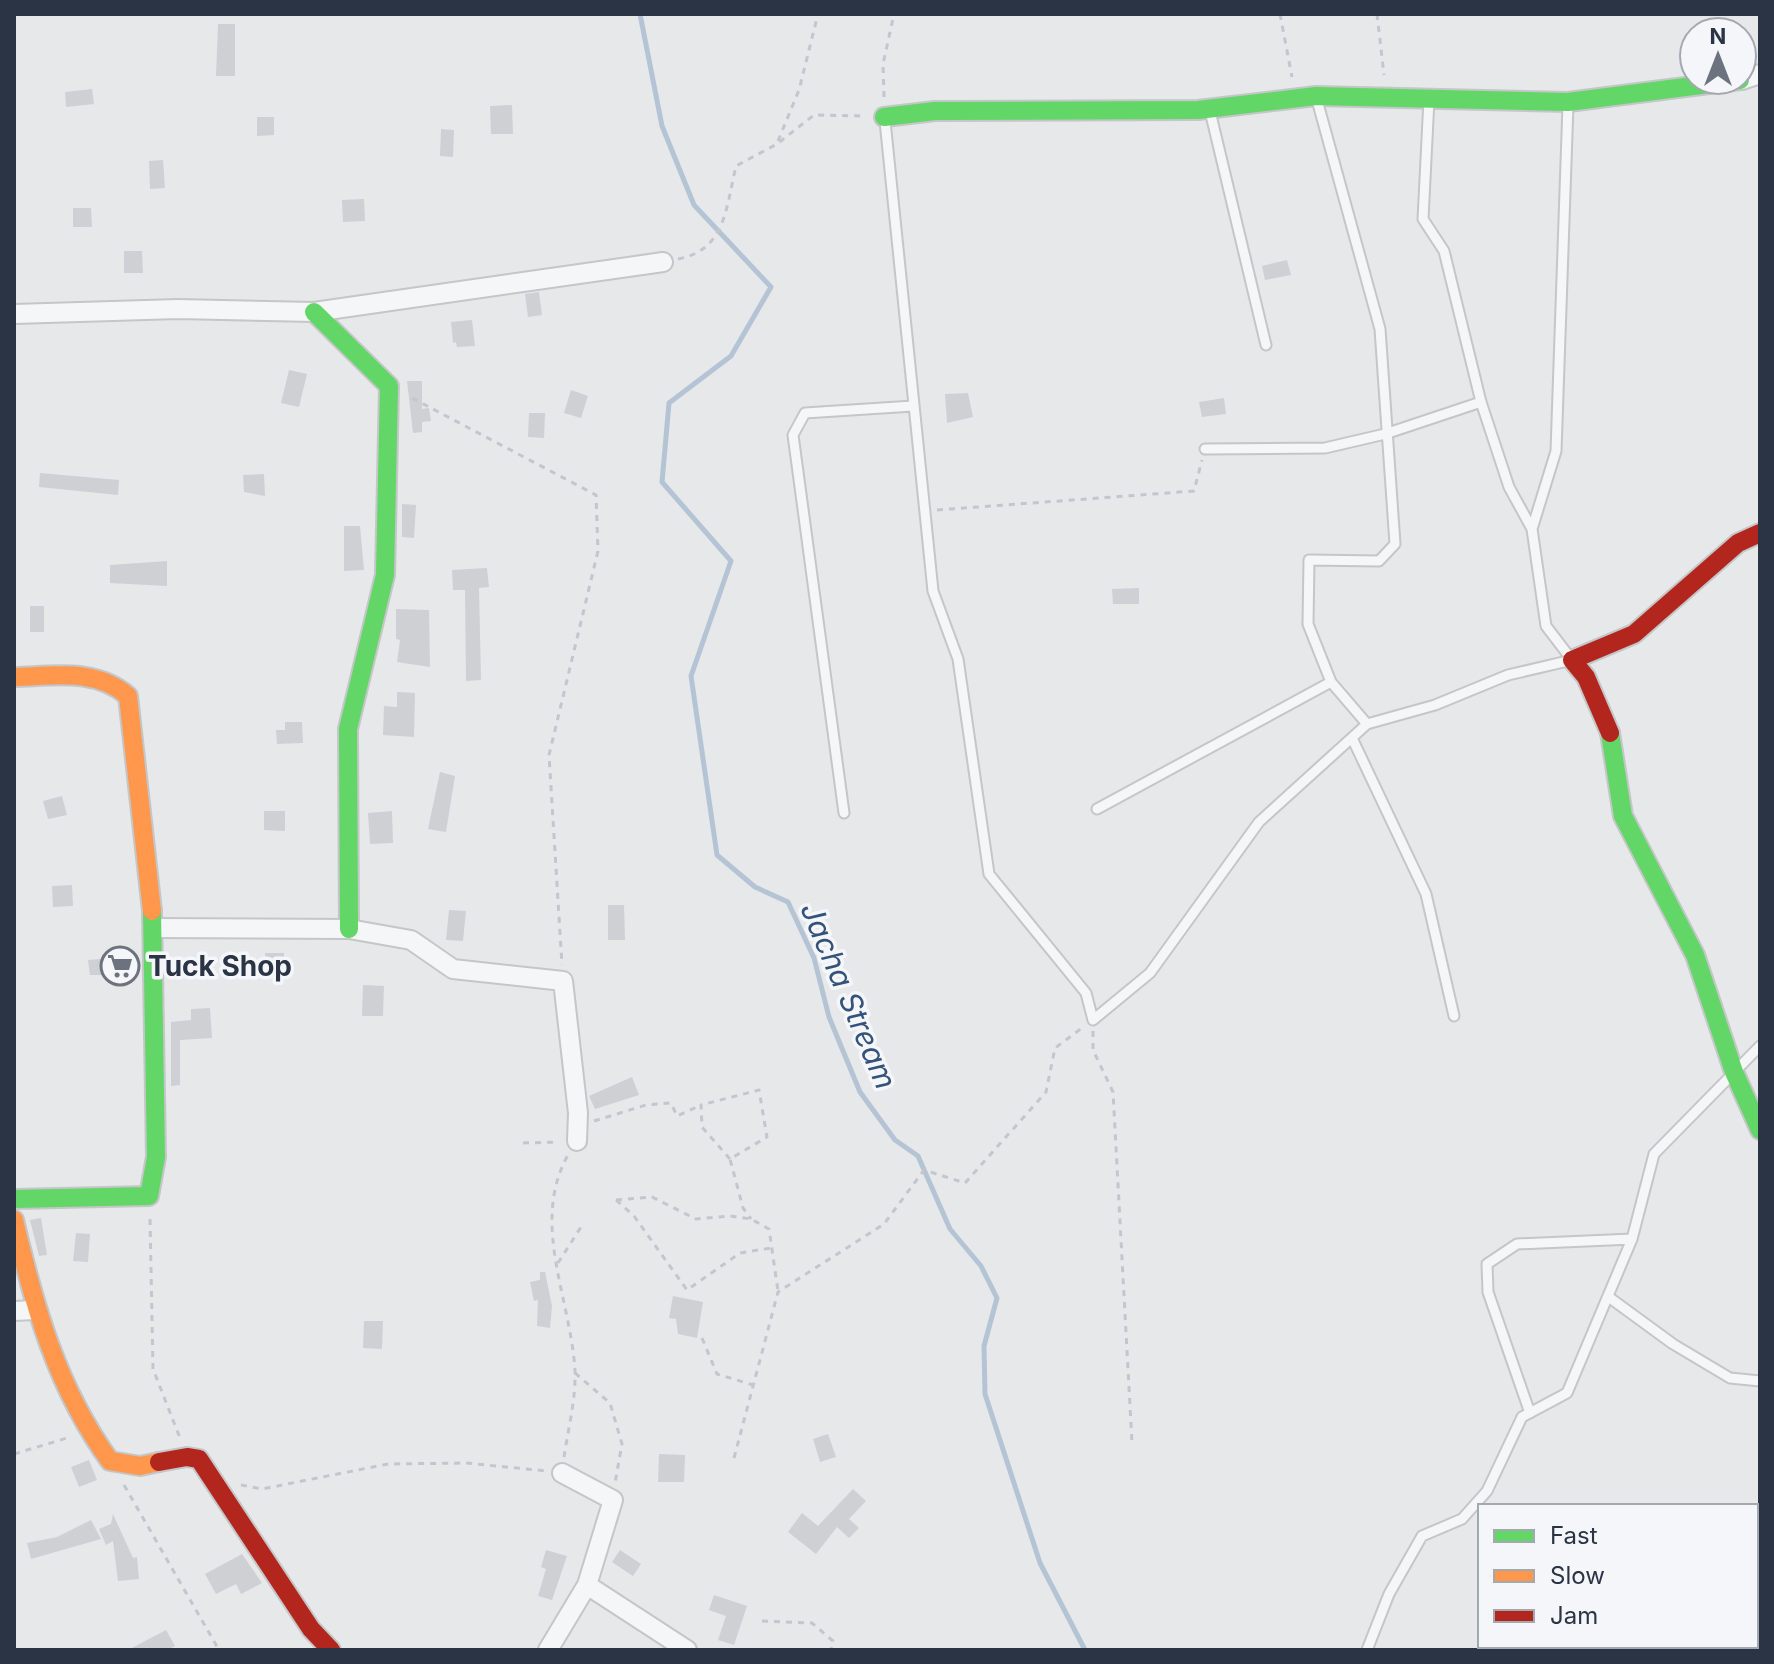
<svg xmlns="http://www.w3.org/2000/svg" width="1774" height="1664" font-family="Inter,sans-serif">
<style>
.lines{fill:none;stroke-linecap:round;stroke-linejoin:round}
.stream{stroke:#b4c4d5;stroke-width:5}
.building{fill:#ced0d3}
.lane-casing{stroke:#c4c6c8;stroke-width:13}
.street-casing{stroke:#c4c6c8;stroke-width:22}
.fast-casing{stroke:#c4c6c8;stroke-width:22}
.slow-casing{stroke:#c4c6c8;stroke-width:22}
.jam-casing{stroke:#c4c6c8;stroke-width:22}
.path{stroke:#c5c6ca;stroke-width:3;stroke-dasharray:6 6;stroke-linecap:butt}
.lane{stroke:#f5f6f7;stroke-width:9}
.street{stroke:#f5f6f7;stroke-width:18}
.fast{stroke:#63d668;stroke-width:18}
.slow{stroke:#ff974d;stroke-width:18}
.jam{stroke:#b3261e;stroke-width:18}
.labels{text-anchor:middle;stroke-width:7;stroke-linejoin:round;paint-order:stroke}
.poi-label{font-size:28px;font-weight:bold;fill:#2b3445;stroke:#f4f6f9;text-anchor:start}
.water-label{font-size:30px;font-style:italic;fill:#34527a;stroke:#f4f6f9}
</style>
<rect width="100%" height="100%" fill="#e6e8ea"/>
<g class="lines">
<path class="stream" d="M640,14l22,112 32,79 77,82 -40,69 -62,47 -7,79 69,79 -40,115 26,179 38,32 33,15 26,56 15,59 31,75 35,48 23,16 32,73 31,37 16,32 -13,48 1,48 55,169 45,87"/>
</g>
<path class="building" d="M218,24h17v52h-19z
M92,89l2,15 -28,3 -1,-15z
M512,105l1,29h-22l-1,-28z
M257,117h17v18l-17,1z
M441,129l13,1 -1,27 -13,-1z
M163,160l2,28 -15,1 -1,-28z
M364,199l1,22 -22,1 -1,-22z
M73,208h18l1,19h-19z
M124,251h18l1,22h-19z
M1287,260l4,15 -26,5 -3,-14z
M539,292l3,23 -14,2 -3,-23z
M472,320l3,26 -18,1 -1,-5 -3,1 -2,-21z
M289,370l18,4 -8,33 -18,-4z
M407,381h15v28l7,-1 2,13 -9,1v10l-9,1z
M571,390l17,6 -7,22 -17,-5z
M968,393l5,24 -26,6 -2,-29z
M1224,398l2,16 -24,3 -3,-15z
M529,413h16l-1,25 -16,-1z
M40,473l79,7 -1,15 -79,-8z
M264,474l1,22 -21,-4 -1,-17z
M402,504l14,1 -2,33 -12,-1z
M344,526h16l4,44 -20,1z
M167,561v25l-57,-3v-18z
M487,568l2,19 -10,1 2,92 -15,1 -1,-91h-12l-1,-20z
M1139,588v16h-26l-1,-15z
M30,606h14v26h-14z
M396,609l33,1 1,57 -33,-5 3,-22 -4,-1z
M397,692l18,1 -1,44 -31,-2 1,-29 13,1z
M285,722h17l1,21 -26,1 -1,-14h9z
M440,772l15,4 -9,56 -18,-3z
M62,796l5,19 -19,4 -5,-18z
M264,811h21v20l-21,-1z
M392,811l1,32 -23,1 -2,-31z
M72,885l1,21 -20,1 -1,-21z
M608,905h16l1,35h-17z
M449,910l17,1 -3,30 -17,-1z
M265,953h19v20h-19z
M124,957l1,18h-35l-2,-15z
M363,985l21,1 -1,30h-21z
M210,1008l2,30 -32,2v45l-9,1v-64l20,-2v-11z
M632,1077l7,18 -44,14 -6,-13z
M41,1218l6,37 -8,1 -9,-36z
M76,1233l14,1 -2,28 -15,-1z
M540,1272h5l7,34 -2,22 -13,-2 1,-26 -4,1 -4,-19 10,-2z
M673,1296l30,6 -6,36 -19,-4 -2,-15 -7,-1z
M364,1321h19l-1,28 -19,-1z
M828,1434l8,23 -16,5 -7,-23z
M659,1454l26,1 -1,27h-26z
M89,1460l8,20 -18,7 -8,-20z
M853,1489l13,12 -17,18 10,9 -10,10 -12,-11 -21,27 -28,-22 14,-19 16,13z
M113,1514l20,44 4,-1 2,22 -21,2 -5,-40 -7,4 -7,-16 12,-5z
M91,1520l10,19 -70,20 -4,-16 30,-6z
M546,1550l21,6 -15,44 -14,-4 8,-27 -5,-2z
M620,1550l21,14 -8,12 -21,-14z
M242,1554l20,29 -21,11 -5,-10 -20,10 -11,-20z
M714,1595l33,11 -13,39 -16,-5 8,-24 -17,-6z
M166,1630l9,16 -8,4h-39z"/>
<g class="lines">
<defs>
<path id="lane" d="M1429,99l-6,120 21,32 37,151 28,85 23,42
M1317,100l63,229 15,215 -16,17 -70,-1 -1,64 23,58
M1210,111l56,234
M885,121l48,470 25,68 31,215 97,119 7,27 57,-47 109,-151 108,-98 68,-19 73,-30 64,-15 -26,-34 -14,-97 24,-78 12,-346
M1205,449l120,-1 60,-14 96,-32
M1352,738l74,156 28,122
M1097,809l234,-127 36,42
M844,813l-51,-378 12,-22 108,-7
M1610,1298l63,46 57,34 30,3
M1530,1413l-42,-121 -1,-28 30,-20 115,-5 22,-85 106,-108
M1367,1650l22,-56 33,-58 40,-17 25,-28 35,-74 45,-24 65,-154"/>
<path id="street" d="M1742,80l18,-6
M14,314l164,-5 136,3 349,-50
M154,928l195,1 62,11 42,29 110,12 15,132 -1,28
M14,1311l21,-1
M587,1585l100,65
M548,1650l39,-65 26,-85 -51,-27"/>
<path id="fast" d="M884,117l51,-6 263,-1 118,-14 252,6 172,-22
M314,312l75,74 -4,189 -37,154 1,200
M1610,733l13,83 72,139 39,117 26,58
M14,1199l135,-3 7,-39 -4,-246"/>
<path id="slow" d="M14,677c40,-1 82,-9 114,19l24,215
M14,1220c20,86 43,168 96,241l30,5 19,-4"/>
<path id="jam" d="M1610,733l-24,-56 -14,-17 62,-26 104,-91 22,-10
M159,1462l28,-5 12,2 112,170 20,21"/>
</defs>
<use href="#lane" class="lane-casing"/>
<use href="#street" class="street-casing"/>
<use href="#fast" class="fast-casing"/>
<use href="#slow" class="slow-casing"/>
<use href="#jam" class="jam-casing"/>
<path class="path" d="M1280,14l12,63
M1377,14l7,61
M884,97l-1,-33 11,-50
M778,141l21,-51 19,-76
M678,259c48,-9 48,-52 58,-93l41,-22 37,-29 51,1
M412,398l184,97 2,56 -49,204 13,210
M937,510l257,-19 8,-31
M1093,1031v19l20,42 19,351
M594,1121l52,-16 25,-2 6,13 24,-11
M523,1143l36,-1
M730,1159l-28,-32 -1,-22 58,-15 8,47 -37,22 13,49 8,11
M616,1200l36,-3 44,22 34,-3 21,3 18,10 9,62
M616,1200l18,16 53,74 53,-37 31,-5
M150,1219l3,150 27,69
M558,1263l23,-36
M702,1338l15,36 36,11
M575,1373l35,30 12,41 -7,39
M14,1454l53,-16
M564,1457c4,-27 12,-58 11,-86 -4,-72 -45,-148 -7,-216
M734,1458l44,-166 106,-68 40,-54 41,13 81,-91 9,-44 27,-20
M124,1485l95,165
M241,1485l21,4 126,-25 78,-1 81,8
M762,1621l50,2 21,18 -2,9"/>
<use href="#lane" class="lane"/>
<use href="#street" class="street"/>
<use href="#fast" class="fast"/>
<use href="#slow" class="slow"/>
<use href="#jam" class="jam"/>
</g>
<defs>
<symbol id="supermarket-ring" viewBox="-11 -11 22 22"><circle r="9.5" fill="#f4f6f9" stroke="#6c737f" stroke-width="1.5"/><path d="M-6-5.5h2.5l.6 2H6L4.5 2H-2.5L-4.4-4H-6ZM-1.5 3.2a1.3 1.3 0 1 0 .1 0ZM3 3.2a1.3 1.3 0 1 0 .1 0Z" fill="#6c737f"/></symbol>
</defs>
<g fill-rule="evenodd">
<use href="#supermarket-ring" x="98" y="944" width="44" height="44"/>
</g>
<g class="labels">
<g class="poi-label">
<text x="148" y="976">Tuck Shop</text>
</g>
<g class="water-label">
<text transform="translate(848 996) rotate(67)" y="10">Jacha Stream</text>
</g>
</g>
<rect width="1774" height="1664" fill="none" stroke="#2b3445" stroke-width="32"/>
<rect x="1478" y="1504" width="280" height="144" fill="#f4f6f9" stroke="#a4a8b1" stroke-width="2"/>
<rect x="1494" y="1530" width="40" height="12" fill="#63d668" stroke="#a4a8b1" stroke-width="2"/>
<text x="1550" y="1544" font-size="24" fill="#2b3445">Fast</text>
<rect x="1494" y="1570" width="40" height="12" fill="#ff974d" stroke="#a4a8b1" stroke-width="2"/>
<text x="1550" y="1584" font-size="24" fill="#2b3445">Slow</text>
<rect x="1494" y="1610" width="40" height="12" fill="#b3261e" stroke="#a4a8b1" stroke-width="2"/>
<text x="1550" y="1624" font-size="24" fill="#2b3445">Jam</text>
<g transform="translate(1718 56)"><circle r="38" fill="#f4f6f9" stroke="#a4a8b1" stroke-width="2"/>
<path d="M0-6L14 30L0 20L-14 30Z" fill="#6c737f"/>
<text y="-12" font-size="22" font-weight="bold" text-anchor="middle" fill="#2b3445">N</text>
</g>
</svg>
